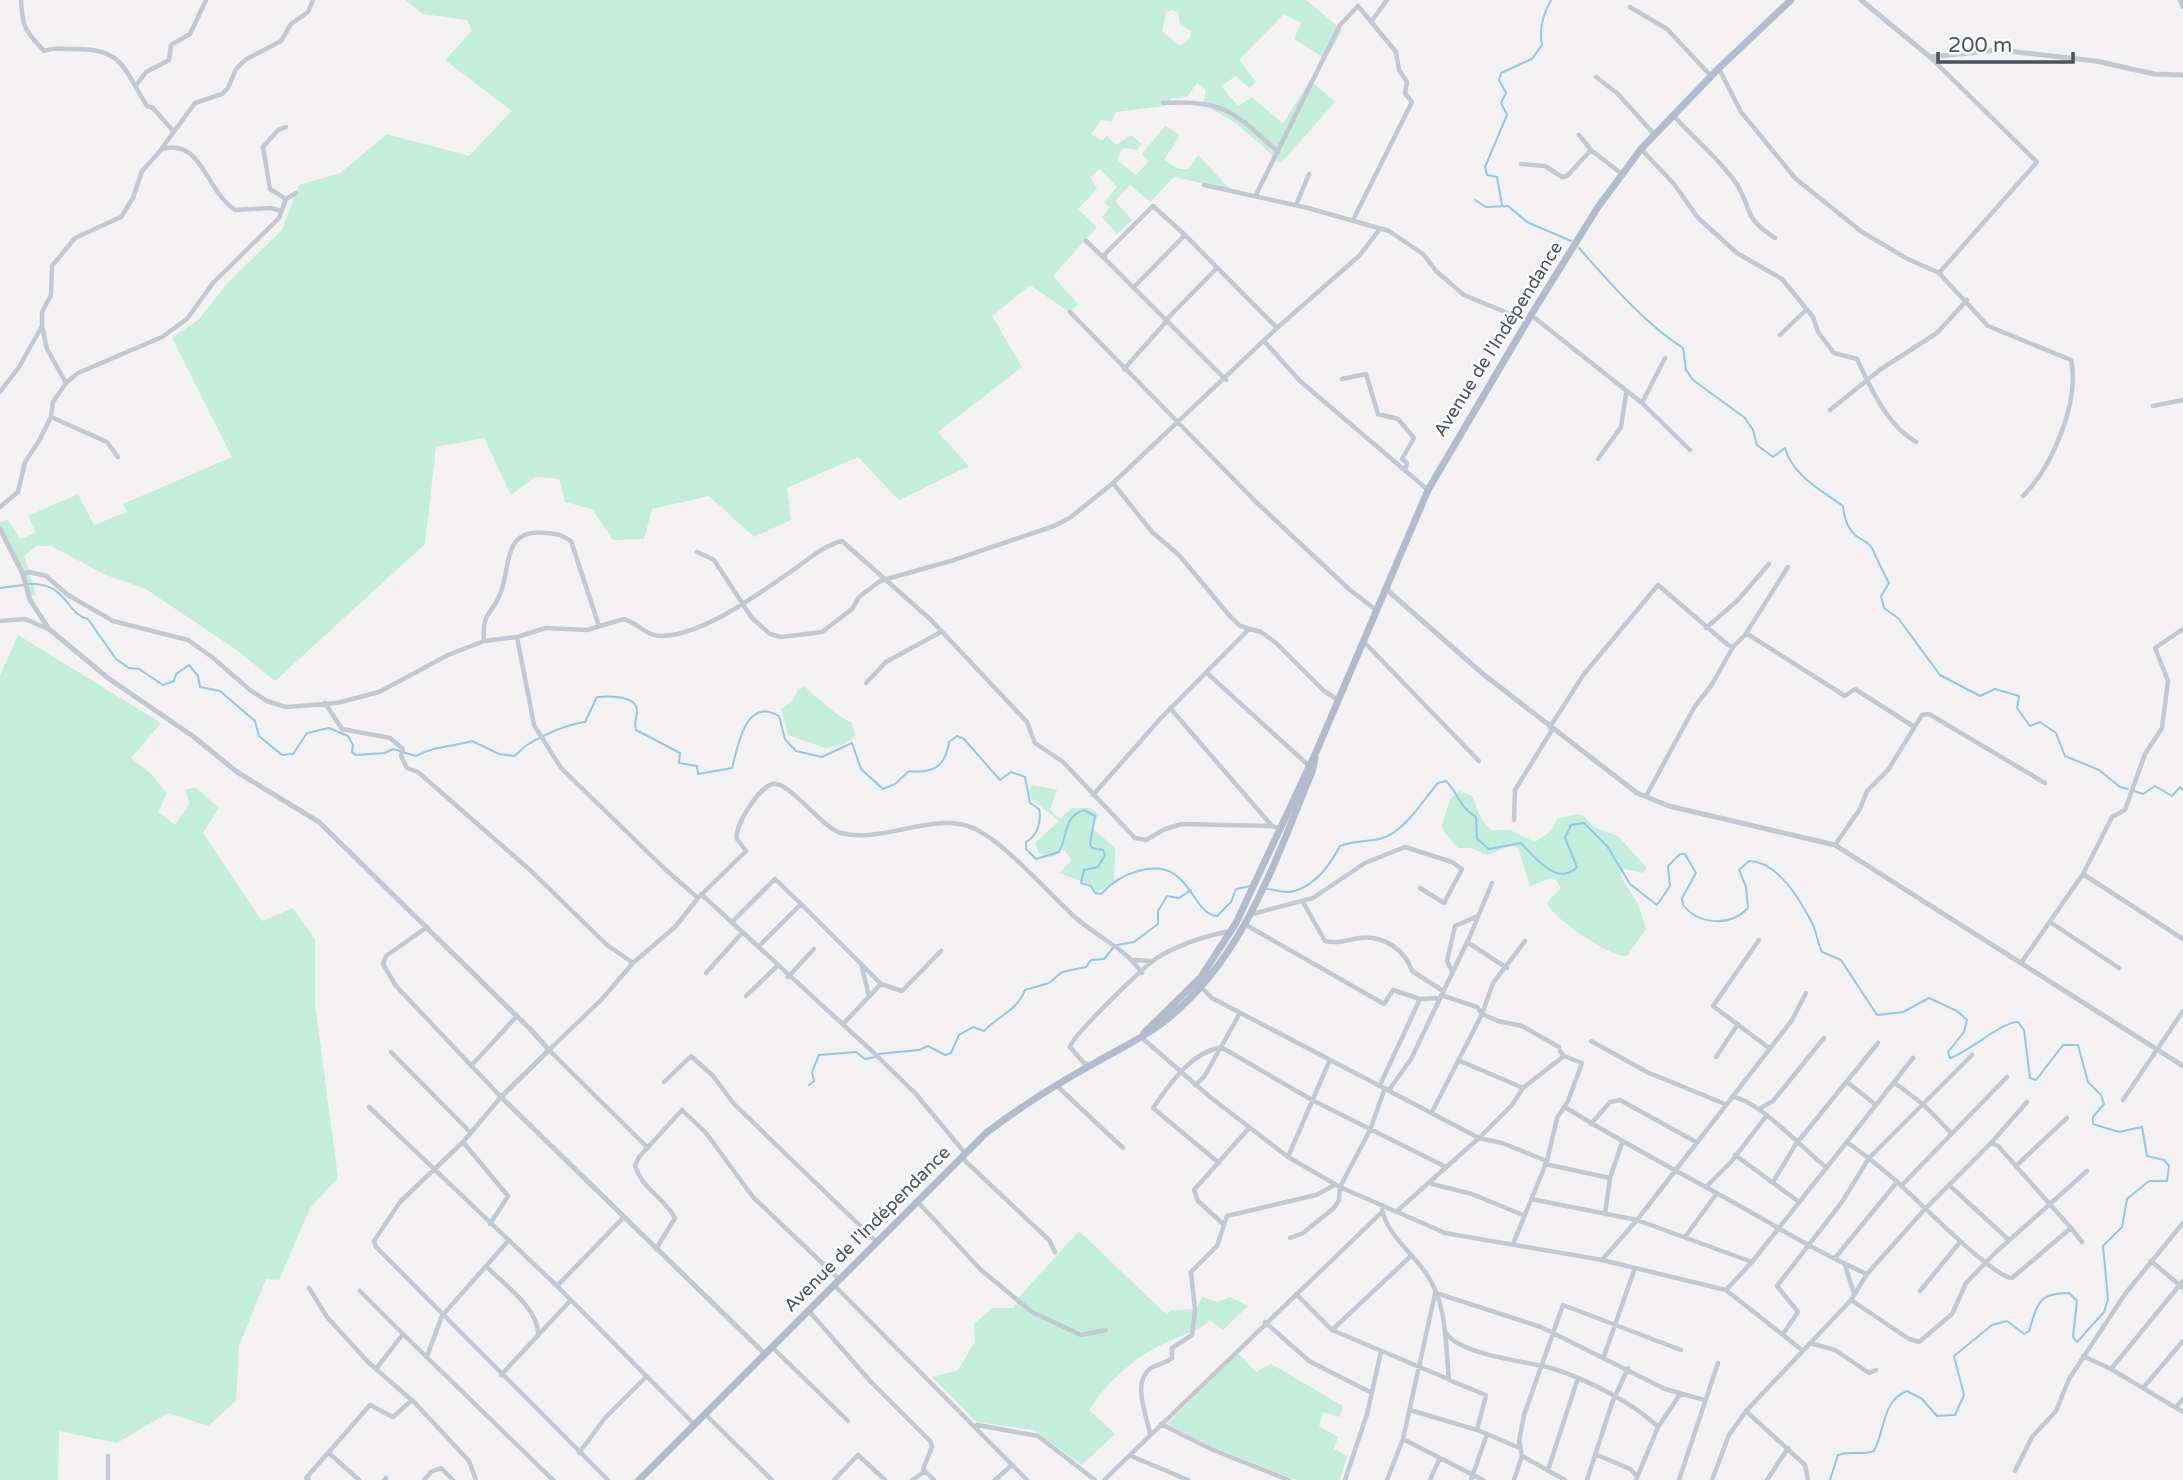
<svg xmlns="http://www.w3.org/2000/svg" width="2183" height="1480" font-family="'Varela Round',sans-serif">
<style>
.green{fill:#c3efdc;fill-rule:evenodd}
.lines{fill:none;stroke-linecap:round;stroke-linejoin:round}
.stream{stroke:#92c8ea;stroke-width:2}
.minor{stroke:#c3c9d3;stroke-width:4.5}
.tertiary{stroke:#c3c9d3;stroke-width:5}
.primary{stroke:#b3bccf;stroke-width:7}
.labels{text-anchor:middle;stroke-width:5;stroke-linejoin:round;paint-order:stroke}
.street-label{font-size:18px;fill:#4a515f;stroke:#fff}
</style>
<rect width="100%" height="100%" fill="#f4f2f2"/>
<path class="green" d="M405,0h901l36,30 -16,29 -32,-20 7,-16 -17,-9 -45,46 17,22 -7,6 -13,-12 -15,10 17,20 14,-9 31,27 27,-44 25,22 -54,61 -45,-40 -33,-19 3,-14 -9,-7 -10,14 -16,2 -8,7 -47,6 -5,10 -10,-2 -10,14 11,7 5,-5 9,9 15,-10 11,9 -5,6 -14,-2 -6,12 19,15 12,-13 -6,-8 23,-28 15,9 -16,25 15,9h9l10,-14 33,35 -57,-13 -24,25 -20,-17 -15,16 17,19 -15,14 -15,-17 8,-10 -6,-5 13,-15 -17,-18 -10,8 7,12 -19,20 19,18 -44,49 25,28 -9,8 -39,-27 -38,31 30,51 -84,65 31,34 -70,34 -41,-43 -71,31 4,32 -37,17 -45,-41 -57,13 -8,30 -31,1 -21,-31 -27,-7 -6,-23 -24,-2 -24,18 -27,-57 -48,9 -11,97 -150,137 -37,-30 -92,-62 -40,-14 -55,-29h-14l-13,10 12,39 -11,1c6,-19 -25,-50 -25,-74l8,-2 12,19 16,-6 -8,-17 50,-22 16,31 33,-13 -4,-8 109,-47 -60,-119 26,-18 29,-36 55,-54 17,-45 41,-12 47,-39 82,22 43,-45 -67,-51 27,-29 -5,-11 -44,-6zM1172,10l6,2 2,13 11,6 -1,7 -10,8 -18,-15 4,-19z
M18,635l143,88 -30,35 19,15 17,20 -9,19 17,13 15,-23 -5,-12 10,-3 24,21 -16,25 59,88 31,-13 22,31v65l23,174 -28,30 -31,72 -13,-1 -27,67 -3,55 -28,25 -40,-13 -51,30 -58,-12 -1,49h-58v-804z
M805,687c14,12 30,28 47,36l3,13 -11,8 -19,4 -37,-13 -7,-26 11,-8 6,-12z
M1032,785l25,5 -7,20 10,9 12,-11h19l8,7 -7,13 23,20 -1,35 -17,9 -8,-8 -30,-11 13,-13 -9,-11 -12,9 -12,-5 -4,-10 24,-22 -28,-23 -2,-6z
M1460,791l12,5 10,24 9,10h19l25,12 16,-11 6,-12 19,-5 7,1 10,12 25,9 28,31 -2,6 -20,-4 -4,6 18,29 8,25 -19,27c-16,2 -78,-40 -80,-54l14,-14 -5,-8 -7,-1 -19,7 -12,-38 -8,-2 -23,9 -16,-7h-13l-14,-16 -2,-6 8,-27z
M1079,1231l88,84 4,-5 25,-1 6,-12 15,5 13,-5 18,9 -25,24 -13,-10c-12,13 -28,14 -43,22 -33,15 -58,38 -78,68l26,24 -33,31 -48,-35 -58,-8 -44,-45 26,-7 17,-28 -1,-18 18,-16h22l5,-11z
M1238,1353l18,19 15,-8 72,42 -3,11 -17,-5 -4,14 19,11 -4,12 13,7 -7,24h-43l-87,-34 -43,-22z"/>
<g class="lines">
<path class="stream" d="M1475,200l11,7 22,-1 19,16 44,19
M1502,205l-5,-28 -10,-2 -2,-8 22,-52 -6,-12 5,-10 -7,-13 2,-7 31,-14 10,-14c-3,-15 1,-31 9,-45
M1579,248c32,36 64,74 104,100l3,22 7,10 52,38 8,12 4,15 16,12 12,-9c8,28 36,42 58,58 1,10 3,20 12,29 4,4 13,6 17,13 5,11 11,24 17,35l-8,13 3,12 14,10 42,57 40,21 15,-7 24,7 -2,12 13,18 10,-4 16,11 9,23 34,14 21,17 8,2
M28,584c40,-2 36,29 60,35l28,40 13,9 10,1 24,16 11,-4 2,-7 13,-9 9,11 2,11 20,4 35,30 4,15 23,19 11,-1 14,-21 22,-5 19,8 5,9 -1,7 4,3 29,-2 8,-4 23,7c18,-10 36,-9 56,-15l27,13 15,2c5,-3 8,-8 13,-11 18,-11 39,-20 58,-23l12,-25c11,-1 41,-2 40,15 -1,7 -3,11 -1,18l44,23 -1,10 18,3 1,8 34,-6c6,-21 13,-72 47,-52l6,23 11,12 26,6 30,-14 9,26 22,20 12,-5 14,-13c24,3 37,-5 40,-29l8,-6 7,3 36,41 11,-8 14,5 5,26 9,6c3,11 -2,28 -13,33v7l10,10 23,-7c9,-16 4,-35 25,-42l11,6 -5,28 2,4 11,2 2,5 -7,12 -14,3 -3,13 10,3 4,7 6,1c10,-11 23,-19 37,-23 54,-15 52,43 79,45l14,-14 5,-13 15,-3
M0,588l23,-3
M2134,791l9,3 12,-8 17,10 8,-9 3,3
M1267,889c7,0 16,4 23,3 23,-4 40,-27 50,-46 16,-6 30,-4 43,-8 23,-8 40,-38 55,-55l8,-2c13,13 13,26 30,36l1,22 12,10 32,-6c13,14 37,44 56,24l-12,-29 6,-13 13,-2 23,23 23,38 27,21 13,-19 -2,-20 12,-12h5l11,19 -14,25 1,7c16,20 47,22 65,3l-2,-21 -7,-17 10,-9c27,0 50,37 62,60 6,10 6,21 11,31l19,8 36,55 26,-3 26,-14 28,13 10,9 -3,12 -16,20 2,6c19,-6 53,-37 68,-36l6,8 6,48 6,2 27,-35h15l10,37 13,13 3,9 -11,13v7l26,8 23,-5 5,29 17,4 5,6 -2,15h-18l-22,18 -5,28 -19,19 5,53 -4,13 -27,30 -4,-5 4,-36 -8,-8c-32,0 -31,11 -40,38l-5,3 -17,-13 -15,4 -38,31 10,39 -9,20 -18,1 -15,-17 -15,-8c-25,9 -22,40 -33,60 -13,5 -24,-1 -36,4l-8,25
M1117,945l17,-3 24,-18v-13l9,-15 12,2 12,-8
M878,1054l41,-4 9,-4 17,9 6,-2 8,-18 14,-8 11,4c15,-16 33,-20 41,-41l24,-7 13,-11 24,-5 5,-7 13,-1 9,-11
M809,1085l5,-4 -2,-9 7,-17 37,-3 9,7 10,-2"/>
<path class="minor" d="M21,0c1,27 5,32 23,51 11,-4 16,-2 27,-2 52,-2 52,19 76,57l6,2 21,24
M2180,0l3,7
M1630,7l37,22 44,47
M1371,22l16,-22
M1930,57l107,105 -98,111
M1719,69l22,43 55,67 66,53 44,26 33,15 49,53 83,34c9,42 -19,107 -48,136
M1596,77l21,16 37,41
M137,84l9,-12 23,-12 2,-15 19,-11 16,-34
M1163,103c61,-4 72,10 115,49
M1673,115c20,23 45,42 63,68 17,27 6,34 39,55
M1579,135l12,15 31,24
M162,148l33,-45 27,-9 6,-6 8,-19 9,-9 36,-19 10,-17 17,-12 5,-12
M1641,149l33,35 24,34 39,35 45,26 31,38 5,15 16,21 23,6c14,29 30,67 59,83
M1521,164l24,2 17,11 5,-1 24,-26
M1204,185l104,23 81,23 34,23 13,17 28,24 63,26
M1256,195l84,-170 18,-19 38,46 3,18 8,12 -2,11 7,9 -59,118
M286,199l-16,-10 -7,-42 15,-17 8,-3
M1296,205l13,-31
M1185,235l-32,-29 -48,48v5l121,121
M1086,241l18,17
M1133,288l52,-53 92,93
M1070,312l185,189 95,89 26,20
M1531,315l111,88 48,47
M1165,321l52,-53
M1780,335l27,-26
M1264,341l36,40 128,109
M1124,369l42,-47
M1342,379l24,-5 12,40 20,5 16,19 -12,21 5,4 -2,8
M66,383l-19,-34 -5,-23v-14l9,-17 1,-29 23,-28 46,-21 12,-19 9,-27 20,-22c40,-11 43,41 73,61l36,-2 10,3
M0,392l19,-25 23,-41
M1642,403l23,-45
M2153,406l30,-6
M1830,410l51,-41 56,-36 30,-33
M51,417l56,25 11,15
M1598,459l23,-32 5,-33
M1113,483l39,49 27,23 50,60 11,11 21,6 15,11 48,48 14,9
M0,507l18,-15 7,-30 14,-21 12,-24 2,-15 13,-19 12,-10 84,-36 25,-18 26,-36 66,-65 7,-19 10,-6
M697,552l17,8 38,58 18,16 11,3 41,-5 30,-23 7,-12 21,-16 74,-21 100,-34 17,-9 42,-34 164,-155 83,-73 19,-25
M23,574l6,-2 17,4 22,19 45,26 75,19 24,17 38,33 17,11 19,6 51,-4 42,-11 69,-37 36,-14 33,-4 29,-9 41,2 37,-11c14,4 23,18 39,17 43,-2 98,-44 133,-68 14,-10 29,-23 46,-27l89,79 96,102 8,21 28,19 72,76 11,2 19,-11 17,-5 90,2
M0,621l25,-2 23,10
M1706,628l31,-27 32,-37
M1745,635l43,-68
M517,637l17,88 27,43 105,102 32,28
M484,641c-2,-32 8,-24 17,-49 10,-28 2,-65 46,-59 10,1 16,2 24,8l28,85
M1364,642l115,119
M1207,673l101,92
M866,683l20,-21 55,-30
M325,703l17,26 48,9 13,11 -2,7 6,12 11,4 112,98 77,75 26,18
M1170,708l102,118 7,2
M1550,727l34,-53 74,-89 70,60 5,2 12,-12h4l96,61 10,-7 58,37
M1093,795l68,-77 88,-89
M1646,796l49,-90 16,-20 22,-39
M1514,820l1,-30 37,-60
M1835,845l25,-36 7,-18 21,-21 34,-55 7,-1 116,69
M2083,874l100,65
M701,894l173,159 41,40 50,60
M1303,902l22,39c13,3 22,-1 34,-3 25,-3 46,12 53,33l31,20
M801,904l80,80
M1252,914l61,-16 52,-35 40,-16 47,15 10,7 -18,34 -24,-15
M732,922l43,-43 26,25 -43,43
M2050,922l69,46
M1246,925l138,79 9,-14 27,9 19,-1
M427,927l-41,29 -3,8 13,22 105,111 -38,45 -63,60 -26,39 2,6 232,233
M1759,940l-46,66 56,42
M1467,942l40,26
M1133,960l18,1
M2021,963l62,-89 29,-57 13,-7 20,-56 17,-26 6,-47 -13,-33 28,-19
M861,964l8,32
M1452,971l-5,-10 8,-35 21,-9
M706,973l36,-40
M788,977l26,-28
M1201,987l11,11 267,140 23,5 45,18
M1441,995l36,12 5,7 16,7 24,5 37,21
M746,996l31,-30
M843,1024l38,-40 21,7 39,-40
M1141,1037l69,60 78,60 52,30 105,46 157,27 124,30 76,60
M1591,1041l56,31 78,32
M391,1052l80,81
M1716,1057l22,-33
M1458,1060l65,28
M1091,1065l-7,-2 -14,-16c2,-11 78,-85 90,-91 21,-12 48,-21 72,-25
M471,1066l46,-50
M664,1082l27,-26 22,20 21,28 143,138
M1847,1082l29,23
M1895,1083l29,22 27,28
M1056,1085l67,63
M1195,1085l9,-8 17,-30 91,53 134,67
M1380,1085l40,-86
M1389,1090l22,-31 59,-123 22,-53
M1732,1097c24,1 71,52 94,70
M2123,1100l60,-89
M369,1107l188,179 137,138
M1565,1107c51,32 103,59 155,88 50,27 94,56 147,79
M1761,1108l12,-7 51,-63
M1432,1112l50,-98 11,-31 32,-42
M1591,1124l19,-22 10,-2 76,42
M463,1142l45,54 -18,28
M1848,1143c16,11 32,24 47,37 21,18 97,97 117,98l59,-50 -73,-82 -7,-3
M648,1148l-99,-98 53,-51 31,-36 42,-36 23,-29 48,-47 -9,-12c-3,-13 22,-52 36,-55 16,-3 49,44 68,49 41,11 94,-22 132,-5 32,14 76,66 104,91 22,19 48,29 65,54
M1735,1155l64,47
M961,1157l88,83 6,12
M1288,1157l41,-95
M1219,1163l-66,-55c17,-24 36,-54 68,-61l19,-34
M1545,1164l65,14
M2016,1166l51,-48
M1773,1182l23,-38 82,-101
M1432,1184l40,10 51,21
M1949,1185l60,55
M1901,1186l106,-109
M1706,1187l25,-25 36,-47
M1531,1199l106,21 115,42
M917,1201l64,69 51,42 49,23 25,-5
M1382,1210c6,25 30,43 44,63 22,33 19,69 23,107l37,15 -9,35 10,4 -16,46
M1397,1211l82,-73 33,-33 11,-17 41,-32
M1605,1214l5,-36 12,-35
M1222,1223l-24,-22 -4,-11 55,-62
M2071,1228l11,14
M1685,1237l32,-44
M1290,1238l13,-5 31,-25 5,-8 1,-13 30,-57 15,-42
M1513,1244l34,-83 10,-43 11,-17 14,-38 -18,-7 -4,-5
M656,1249l19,-31c-11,-21 -33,-28 -40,-53l4,-8 43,-47 24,23 47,64 86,82
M1411,1256l-79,74 116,49
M1835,1258l62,-76
M1602,1260l35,-40 155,-200 14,-27
M2151,1261l32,27
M1845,1265l9,29
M486,1266c17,18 54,43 52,70
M834,1285l193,195
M557,1286l67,-69
M309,1288l18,29 41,45 47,41 54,58 7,19
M1726,1290l26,-28 161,-204
M360,1291l43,43 -27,35
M1920,1291l40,-49
M1436,1293l105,34 124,62 39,11
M1296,1294l36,36
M1851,1300l58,39 10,3 33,-28 14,-31 30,-31 91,-81
M808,1310l64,73 58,58 2,6 -9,22 11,11
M1265,1322l44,39 63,32
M1446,1333c14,22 80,28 105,35 33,10 83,35 107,59
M403,1334l150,146
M1783,1334l15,-22 -21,-26 65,-84 27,-44 103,-103
M1810,1343l25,7 34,23 7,-3
M772,1347l76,74
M427,1356l15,-40 67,-76
M1604,1356l31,-88
M2083,1356l28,13 72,43
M2111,1369l72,-88
M501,1375l69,-74
M2143,1388l40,-47
M2176,1407l7,-8
M1410,1410l67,20
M1746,1411l59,54 3,15
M705,1414l67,66
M1161,1424l52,26 76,30
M977,1425l61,11 57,44
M1150,1434c-3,-19 -19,-52 1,-66 7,-4 15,-5 21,-10v-10l20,-13 3,-25 -4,-38 26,-26 10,-30 89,-21 19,-10
M1487,1434l33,14
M1403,1439l37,19 -10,22
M329,1453l30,27
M579,1453l26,-35 41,-41
M1595,1454l35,15 7,7
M108,1456v24
M1131,1456l57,24
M1522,1456l43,24
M1440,1458l43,22
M1548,1470l29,-89
M2015,1471l17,-34 24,-26 13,-32 56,-85 58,-71
M309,1480l-3,-2 64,-73 23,12 19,-17
M384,1480l2,-2
M424,1480l7,-8 10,-4 12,12
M834,1480l24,-25 27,25
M912,1480l12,-8
M995,1480l17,-15
M1104,1480l278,-268
M1345,1480l22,-66 14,-62
M1387,1480l16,-41 32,-145
M1514,1480l8,-24 -3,-15 5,-26 39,-110 118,45
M1587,1480l25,-77 16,-35
M1636,1480l22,-53 23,-34
M1679,1480l39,-117
M1712,1480l17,-45 17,-24 105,-111 16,-26 58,-65 66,-66 36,-41
M1767,1480l21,-32"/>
<path class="tertiary" d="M1861,0l69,57 68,-7 98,11 58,13 29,1
M0,529l23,45 7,26 19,29 59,49 86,59 43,35 82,50 213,209 17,19 -48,47 264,257
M1386,589l97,85 154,119 32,13 166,39 348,221"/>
<path class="primary" d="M1144,1033l57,-56 35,-54 81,-173 111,-260 103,-175 67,-108 43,-58 77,-80 73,-69
M639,1480l347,-347c34,-26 69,-48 107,-69 22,-13 48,-25 68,-40 82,-62 113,-161 151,-252l3,-14"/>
</g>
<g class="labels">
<g class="street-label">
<text transform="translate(1498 339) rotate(-58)" y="6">Avenue de l'Indépendance</text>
<text transform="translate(867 1229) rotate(-45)" y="6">Avenue de l'Indépendance</text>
</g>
</g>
<path d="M1938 52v10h135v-10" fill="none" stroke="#4a515f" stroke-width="3.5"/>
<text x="1948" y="52" font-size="21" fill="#4a515f" stroke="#ffffff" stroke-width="5" paint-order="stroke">200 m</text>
</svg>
